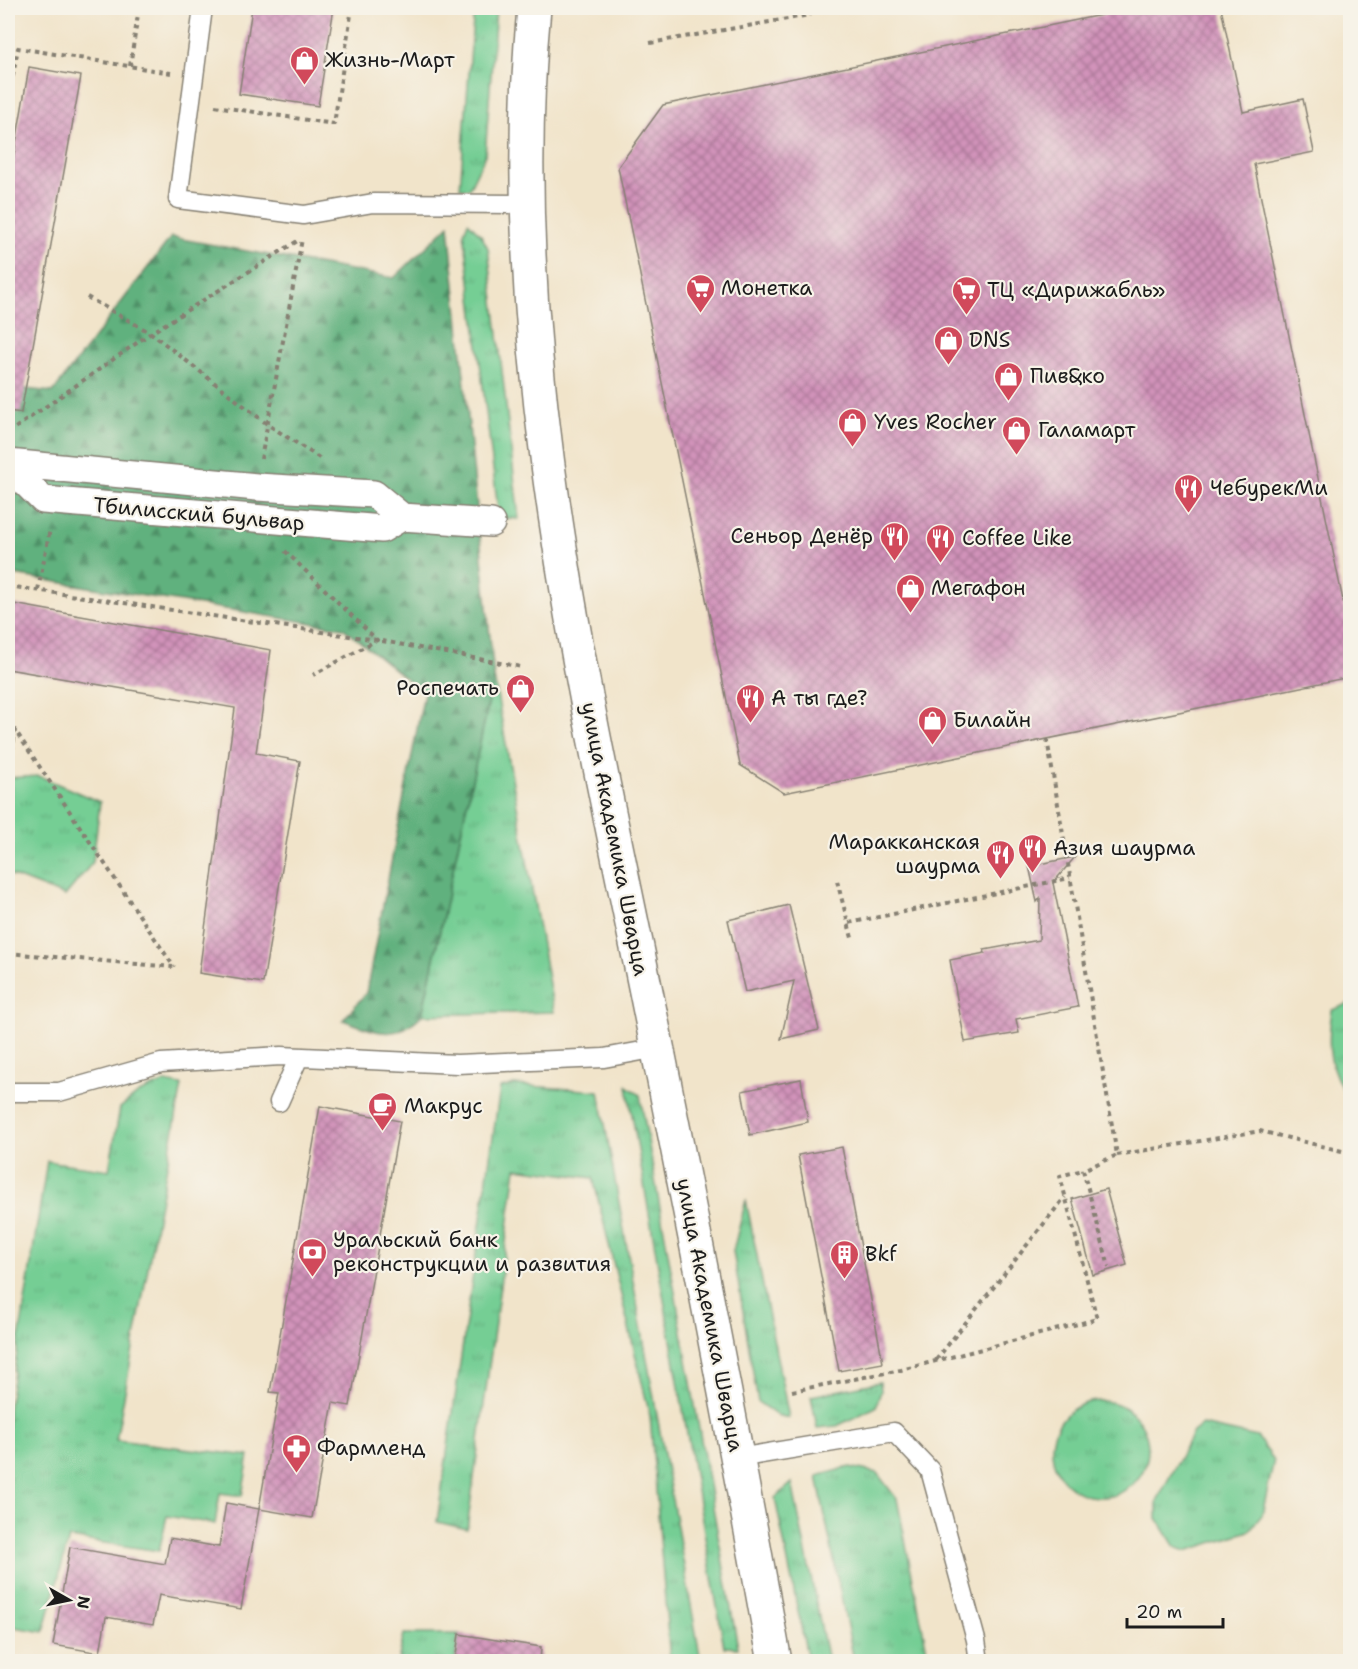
<svg xmlns="http://www.w3.org/2000/svg" width="1358" height="1669" font-family="'Shantell Sans',sans-serif">
<style>
.grass{fill:url(#grass-tufts);stroke:#487558;stroke-width:1.5}
.forest{fill:url(#forest-firs);stroke:#3e664d;stroke-width:1.5}
.building{fill:url(#building-cross-hatch)}
.lines{fill:none;stroke-linecap:round;stroke-linejoin:round}
.service-casing{stroke:#868073;stroke-width:21}
.pedestrian-casing{stroke:#868073;stroke-width:30}
.tertiary-casing{stroke:#868073;stroke-width:36}
.path{stroke:#868073;stroke-width:4;stroke-dasharray:4.5 4.5;stroke-linecap:butt}
.service{stroke:#fff;stroke-width:18}
.pedestrian{stroke:#fff;stroke-width:27}
.tertiary{stroke:#fff;stroke-width:33}
.labels{text-anchor:middle;stroke-width:4.5;stroke-linejoin:round;paint-order:stroke}
.poi-label{font-size:21px;fill:#1c1c1c;stroke:#f7f3e8;text-anchor:start}
.street-label{font-size:21px;fill:#1c1c1c;stroke:#f7f3e8}
</style>
<defs>
<pattern id="grass-tufts" width="24" height="20" patternUnits="userSpaceOnUse" patternTransform="scale(1.5)"><rect width="24" height="20" fill="#75ce94"/><path d="M3 7l-1-3M5 7V3M7 7l1-3M15 17l-1-3M17 17v-4M19 17l1-3" fill="none" stroke="#65b07f"/></pattern>
<pattern id="forest-firs" width="22" height="20" patternUnits="userSpaceOnUse" patternTransform="scale(1.5)"><rect width="22" height="20" fill="#60b17e"/><path d="M5 1l3.5 6h-7zM16 11l3.5 6h-7z" fill="#4e8f66"/></pattern>
<pattern id="building-cross-hatch" width="8" height="8" patternUnits="userSpaceOnUse" patternTransform="scale(1.5)"><rect width="8" height="8" fill="#d193ba"/><path d="M0 0l8 8M0 8l8-8" fill="none" stroke="#a97796"/></pattern>
</defs>
<rect width="100%" height="100%" fill="#f7f3e8"/>
<filter id="ink" filterUnits="userSpaceOnUse"><feTurbulence type="fractalNoise" baseFrequency=".0167" numOctaves="2"/><feDisplacementMap in="SourceGraphic" scale="12" xChannelSelector="R" yChannelSelector="G"/><feConvolveMatrix kernelMatrix="1 2 1 2 8 2 1 2 1" color-interpolation-filters="sRGB"/></filter>
<filter id="wash" filterUnits="userSpaceOnUse"><feTurbulence type="fractalNoise" baseFrequency=".008" numOctaves="4" result="noise"/><feDisplacementMap in="SourceGraphic" scale="24" xChannelSelector="R" yChannelSelector="G"/><feGaussianBlur stdDeviation="1.35" result="paint"/><feColorMatrix in="noise" values="0 0 0 0 0 0 0 0 0 0 0 0 0 0 0 0 0 1.4 0 .05"/><feComposite in="paint" operator="in"/></filter>
<g filter="url(#wash)">
<rect width="100%" height="100%" fill="#f1e4ca"/>
<path class="grass" d="M474,8h22l-11,148 -16,33 -9,-1z
M468,222l13,13 7,13 31,271 -20,-1 -35,-286z
M494,677l60,335 -132,3z
M39,776l61,26 -7,60 -28,34 -57,-22v-96z
M1350,1003v95c-23,-26 -23,-55 -18,-88z
M165,1082l17,3 -66,355 133,16 -7,40 -22,-3 -5,31 -48,-8 -8,35 -90,-13 -25,94 -36,-6v-216l39,-249 62,9 11,-62 19,-15z
M514,1085l85,6 102,570h-31l-20,-245 -57,-238 -77,-10 -49,361 -30,-7 63,-434z
M627,1086l13,9 98,553 -14,-1z
M746,1200l43,218 -13,-3 -18,-13 -25,-151z
M880,1382l1,9 -5,16 -39,19 -20,2 -6,-32z
M1052 1449a48 48 0 1 1 96 0a48 48 0 1 1-96 0Z
M1202,1425l55,12 17,23 -12,55 -13,16 -63,20 -11,-4 -18,-29v-17l36,-69z
M850,1467l27,6 20,26 32,162h-75l-37,-185z
M792,1483l36,178h-20l-33,-163z
M404,1634h55l-4,27h-57z"/>
<path class="forest" d="M449,225l45,452 -72,338c-29,28 -45,17 -79,5l23,-27 58,-300 -81,-65 -335,-54v-187l45,5 118,-155 223,41z"/>
<g id="blocks">
<path class="building" d="M252,8h82l-16,98 -79,-12z
M1135,8h86l22,104 60,-13 11,53 -60,12 96,471v42l-566,116 -44,-28 -122,-598 45,-62z
M29,67l52,9 -60,337 -13,-2v-222z
M8,603l263,47 -15,103 44,8 -37,222 -64,-10 36,-265 -227,-39z
M1075,857l-22,26 25,124 -62,12 3,14 -54,9 -15,-82 35,-7 -1,-3 55,-10 1,-42 -3,4 -8,-36z
M789,905l30,125 -38,9 13,-58 -49,11 -17,-72z
M801,1079l7,43 -58,13 -8,-44z
M320,1106l80,15 -50,285 -17,-3 -21,115 -53,-9 20,-116 -9,-1z
M842,1147l41,216 -44,8 -41,-216z
M1106,1189l21,76 -34,10 -21,-76z
M226,1503l33,6 -18,100 -82,-14 -6,30 -47,-8 -6,36 -47,-8 17,-98 95,17 5,-26 49,9z
M459,1634l82,13 -1,15h-85z"/>
</g>
</g>
<g filter="url(#ink)">
<use href="#blocks" fill-opacity="0" stroke="#868073" stroke-width="1.5"/>
<g class="lines">
<defs>
<path id="service" d="M203,8l-25,191 126,16 69,-12 153,1
M8,1092h51l102,-29 120,-7 176,8 147,-6 54,-10
M279,1102l20,-45
M738,1458l156,-26 36,38 46,170 3,22"/>
<path id="pedestrian" d="M8,463l249,24 117,7 28,23 89,6
M8,465l35,35 339,29 20,-12"/>
<path id="tertiary" d="M534,8c-31,323 42,644 107,959 47,231 92,462 134,695"/>
</defs>
<use href="#service" class="service-casing"/>
<use href="#pedestrian" class="pedestrian-casing"/>
<use href="#tertiary" class="tertiary-casing"/>
<path class="path" d="M891,8l1,1
M650,43l160,-28
M8,45l10,3
M130,66l9,-58
M8,103l10,-55 153,25
M215,106l119,18 18,-116
M87,297l64,36 116,91 54,35
M8,433l143,-100 148,-93
M261,459l41,-220
M285,551l92,89 -64,35
M8,586l369,54 145,27
M38,590l12,-61
M1047,739l70,416 -34,15 26,97
M8,796l7,-66 159,237
M837,881l15,57
M849,923l221,-45
M8,953l165,14
M1117,1155l143,-24 90,22
M936,1360l129,-163
M792,1391l109,-21 196,-51 -37,-143 23,-6"/>
<use href="#service" class="service"/>
<use href="#pedestrian" class="pedestrian"/>
<use href="#tertiary" class="tertiary"/>
</g>
</g>
<defs>
<symbol id="shop-pin" viewBox="-11 -11 22 30"><path d="M0 17L-7.5 6A9.5 9.5 0 1 1 7.5 6Z" fill="#d1495b" stroke="#f7f3e8"/><path d="M-5-2.5h2.3a2.7 3.5 0 0 1 5.4 0H5L5.5 6h-11ZM-1.5-2.5h3a1.5 2.3 0 0 0-3 0Z" fill="#fff"/></symbol>
<symbol id="supermarket-pin" viewBox="-11 -11 22 30"><path d="M0 17L-7.5 6A9.5 9.5 0 1 1 7.5 6Z" fill="#d1495b" stroke="#f7f3e8"/><path d="M-6-5.5h2.5l.6 2H6L4.5 2H-2.5L-4.4-4H-6ZM-1.5 3.2a1.3 1.3 0 1 0 .1 0ZM3 3.2a1.3 1.3 0 1 0 .1 0Z" fill="#fff"/></symbol>
<symbol id="restaurant-pin" viewBox="-11 -11 22 30"><path d="M0 17L-7.5 6A9.5 9.5 0 1 1 7.5 6Z" fill="#d1495b" stroke="#f7f3e8"/><path d="M-5-6h1v4h1v-4h1v4h1v-4h1v5L-1.5 .5V6h-2V.5L-5-1ZM5-6V6H3V1.5H1.5Q1.5-4 5-6Z" fill="#fff"/></symbol>
<symbol id="cafe-pin" viewBox="-11 -11 22 30"><path d="M0 17L-7.5 6A9.5 9.5 0 1 1 7.5 6Z" fill="#d1495b" stroke="#f7f3e8"/><path d="M-5.5-4.5H6V0H3Q3 3.5 0 3.5H-2.5Q-5.5 3.5-5.5 0ZM3-3.2v2h1.7v-2ZM-6 4.5H4V6H-6Z" fill="#fff"/></symbol>
<symbol id="bank-pin" viewBox="-11 -11 22 30"><path d="M0 17L-7.5 6A9.5 9.5 0 1 1 7.5 6Z" fill="#d1495b" stroke="#f7f3e8"/><path d="M-6-4H6V4H-6ZM0-2.3a2.3 2.3 0 1 0 0 4.6a2.3 2.3 0 1 0 0-4.6Z" fill="#fff"/></symbol>
<symbol id="building-pin" viewBox="-11 -11 22 30"><path d="M0 17L-7.5 6A9.5 9.5 0 1 1 7.5 6Z" fill="#d1495b" stroke="#f7f3e8"/><path d="M-4-6H4V6H1V3H-1V6H-4ZM-2.5-4.3h1.7v1.8h-1.7ZM.8-4.3h1.7v1.8H.8ZM-2.5-1h1.7V.8h-1.7ZM.8-1h1.7V.8H.8Z" fill="#fff"/></symbol>
<symbol id="pharmacy-pin" viewBox="-11 -11 22 30"><path d="M0 17L-7.5 6A9.5 9.5 0 1 1 7.5 6Z" fill="#d1495b" stroke="#f7f3e8"/><path d="M-2-6h4v4h4v4h-4v4h-4v-4h-4v-4h4Z" fill="#fff"/></symbol>
</defs>
<g fill-rule="evenodd">
<use href="#shop-pin" x="288" y="44" width="33" height="45"/>
<use href="#supermarket-pin" x="684" y="272" width="33" height="45"/>
<use href="#supermarket-pin" x="950" y="274" width="33" height="45"/>
<use href="#shop-pin" x="932" y="324" width="33" height="45"/>
<use href="#shop-pin" x="992" y="360" width="33" height="45"/>
<use href="#shop-pin" x="836" y="406" width="33" height="45"/>
<use href="#shop-pin" x="1000" y="414" width="33" height="45"/>
<use href="#restaurant-pin" x="1172" y="472" width="33" height="45"/>
<use href="#restaurant-pin" x="878" y="520" width="33" height="45"/>
<use href="#restaurant-pin" x="924" y="522" width="33" height="45"/>
<use href="#shop-pin" x="894" y="572" width="33" height="45"/>
<use href="#shop-pin" x="504" y="672" width="33" height="45"/>
<use href="#restaurant-pin" x="734" y="682" width="33" height="45"/>
<use href="#shop-pin" x="916" y="704" width="33" height="45"/>
<use href="#restaurant-pin" x="1016" y="832" width="33" height="45"/>
<use href="#restaurant-pin" x="984" y="838" width="33" height="45"/>
<use href="#cafe-pin" x="366" y="1090" width="33" height="45"/>
<use href="#bank-pin" x="296" y="1236" width="33" height="45"/>
<use href="#building-pin" x="828" y="1238" width="33" height="45"/>
<use href="#pharmacy-pin" x="280" y="1432" width="33" height="45"/>
</g>
<g class="labels">
<g class="poi-label">
<text x="325" y="67">Жизнь-Март</text>
<text x="721" y="295">Монетка</text>
<text x="987" y="297">ТЦ «Дирижабль»</text>
<text x="969" y="347">DNS</text>
<text x="1030" y="383">Пив&amp;ко</text>
<text x="874" y="429">Yves Rocher</text>
<text x="1038" y="437">Галамарт</text>
<text x="1210" y="495">ЧебурекМи</text>
<text x="873" y="543" text-anchor="end">Сеньор Денёр</text>
<text x="962" y="545">Coffee Like</text>
<text x="931" y="595">Мегафон</text>
<text x="499" y="695" text-anchor="end">Роспечать</text>
<text x="771" y="705">А ты где?</text>
<text x="953" y="727">Билайн</text>
<text x="980" y="849" text-anchor="end">Маракканская<tspan x="980" dy="24">шаурма</tspan></text>
<text x="1053" y="855">Азия шаурма</text>
<text x="404" y="1113">Макрус</text>
<text x="333" y="1247">Уральский банк<tspan x="333" dy="24">реконструкции и развития</tspan></text>
<text x="865" y="1261">Bkf</text>
<text x="317" y="1455">Фармленд</text>
</g>
<g class="street-label">
<text transform="translate(199 514) rotate(5)" y="7">Тбилисский бульвар</text>
<text transform="translate(615 839) rotate(79)" y="7">улица Академика Шварца</text>
<text transform="translate(710 1315) rotate(79)" y="7">улица Академика Шварца</text>
</g>
</g>
<rect width="1358" height="1669" fill="none" stroke="#f7f3e8" stroke-width="30"/>
<g transform="translate(69 1600) rotate(99)" stroke="#f7f3e8" stroke-width="4.5" paint-order="stroke">
<path d="M0-4.5L10 22L0 15L-10 22Z" fill="#1c1c1c"/>
<text y="-9" font-size="16" font-weight="bold" text-anchor="middle" fill="#1c1c1c">N</text>
</g>
<path d="M1127 1618v9h96v-9" fill="none" stroke="#1c1c1c" stroke-width="3"/>
<text x="1136" y="1618" font-size="18" fill="#1c1c1c" stroke="#f7f3e8" stroke-width="4.5" paint-order="stroke">20 m</text>
</svg>
